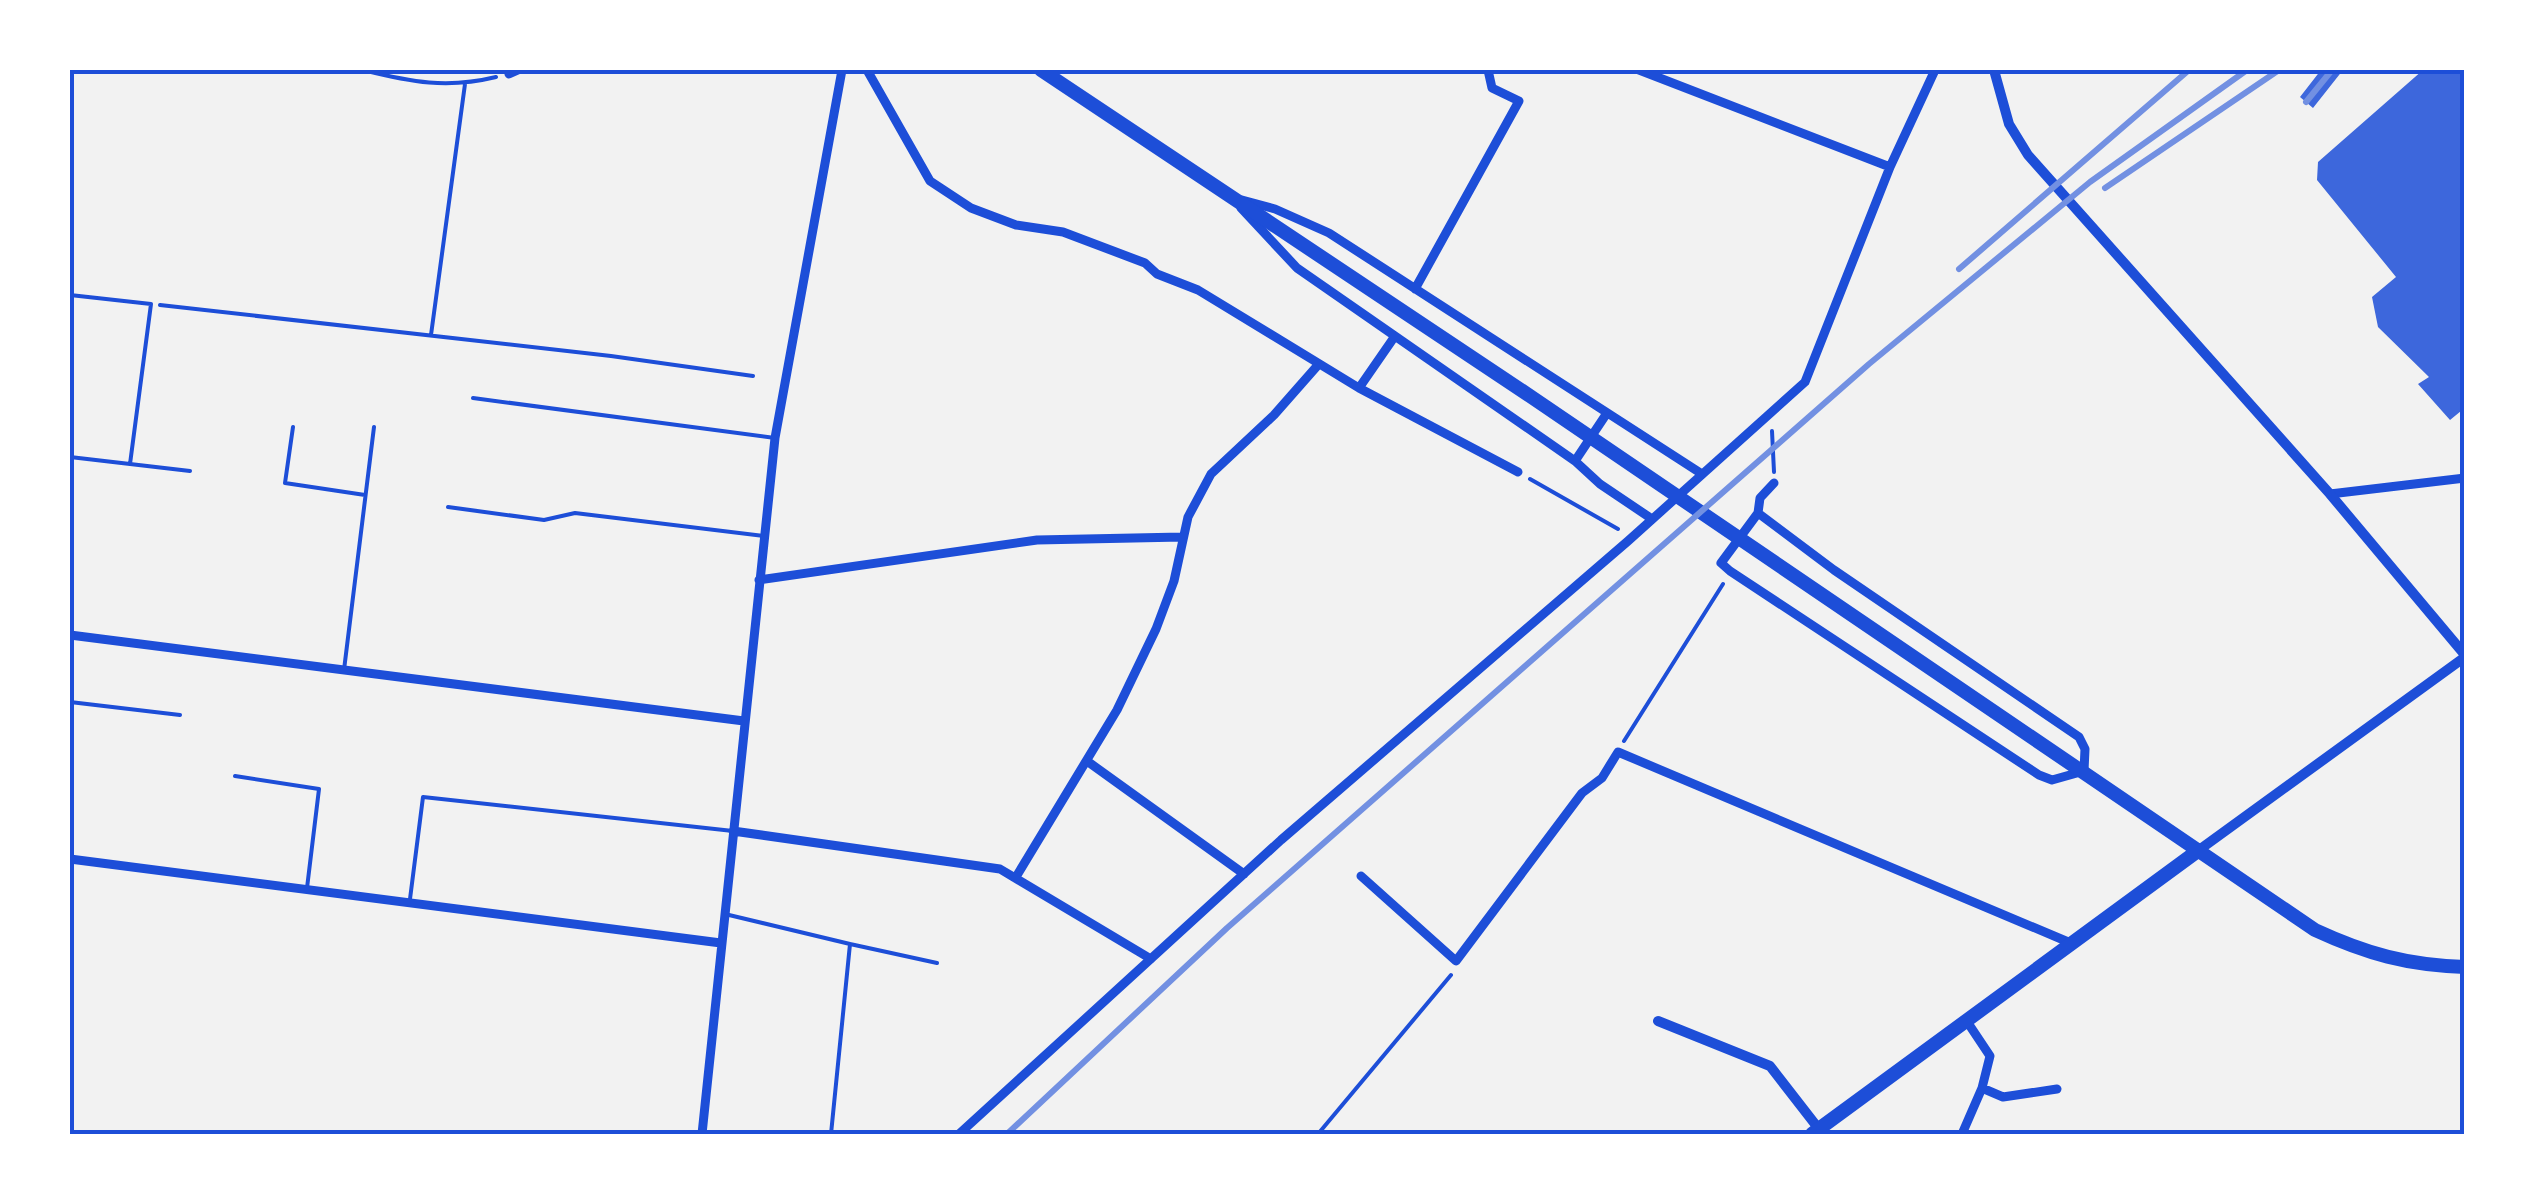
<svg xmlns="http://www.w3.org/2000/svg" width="2535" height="1204" font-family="'Open Sans',sans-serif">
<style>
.building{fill:#3d67dc}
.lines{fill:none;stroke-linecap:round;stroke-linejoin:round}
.path{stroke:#1d4ed8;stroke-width:4}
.service{stroke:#1d4ed8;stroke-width:4}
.minor{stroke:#1d4ed8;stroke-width:9}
.tertiary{stroke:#1d4ed8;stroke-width:10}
.primary{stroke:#1d4ed8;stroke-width:14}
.rail{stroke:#7290e2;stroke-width:6}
.neatline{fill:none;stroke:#1d4ed8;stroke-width:4}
</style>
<rect width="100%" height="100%" fill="#f2f2f2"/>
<path class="building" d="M2321,70h22l-30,38 -13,-11z
M2423,70h42v347l-4,-6 -11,9 -32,-36 11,-7 -51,-50 -6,-30 24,-20 -79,-97 1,-18z"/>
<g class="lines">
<path class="path" d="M363,70c48,12 84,19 133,7
M160,305l451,51 142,20
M431,335l34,-251
M1772,431l2,41
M1530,479l88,50
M1624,741l99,-157
M1318,1134l133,-159"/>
<path class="service" d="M70,295l81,9 -21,160
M473,398l302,40
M293,427l-8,56 80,12
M70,457l120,14
M448,507l96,13 31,-7 189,23
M344,670l30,-243
M70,702l110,13
M235,776l84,13 -12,99
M410,899l13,-102 310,34
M729,915l121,29
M831,1134l19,-190 87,19"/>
<path class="minor" d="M867,70l63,111 41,27 45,17 47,7 82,31 12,11 41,16 161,98 36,-52
M1639,70l251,97
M509,74l9,-4
M1242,200l33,9 54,24 373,241
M1241,208l56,60 278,193 25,23 52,35
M1415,289l104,-188 -27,-13 -4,-18
M1359,388l159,84
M1575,461l32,-48
M2330,494l135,-16
M1758,513l-37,50 9,8 309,204 13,5 32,-9 1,-22 -6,-12 -245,-167 -76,-57 2,-15 14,-15
M759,580l278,-40 145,-3
M70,635l674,86
M1087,761l157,113
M733,831l267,38 151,90
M70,859l651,84
M1361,876l95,85 126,-168 20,-15 16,-26 455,192
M1016,877l101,-167 39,-81 18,-48 14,-64 23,-43 63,-59 44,-50
M1982,1088l21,9 54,-8
M702,1134l73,-696 67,-368
M959,1134l322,-294 347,-299 177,-159 85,-215 45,-97
M1962,1134l20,-46 8,-32 -24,-36"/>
<path class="tertiary" d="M1994,70l15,54 19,31 302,339 135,161
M2199,850l266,-193
M1658,1021l112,45 52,67"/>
<path class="primary" d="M1041,70l489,326 785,534c52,24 92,35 150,37
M1812,1134l387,-284"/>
<path class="rail" d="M2306,102l26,-32
M2105,188l174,-118
M1959,269l230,-199
M1007,1134l220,-206 642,-564 221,-182 157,-112"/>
</g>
<rect width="2535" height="1204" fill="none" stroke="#ffffff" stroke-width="145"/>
<rect x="72" y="72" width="2390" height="1060" class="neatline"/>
</svg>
